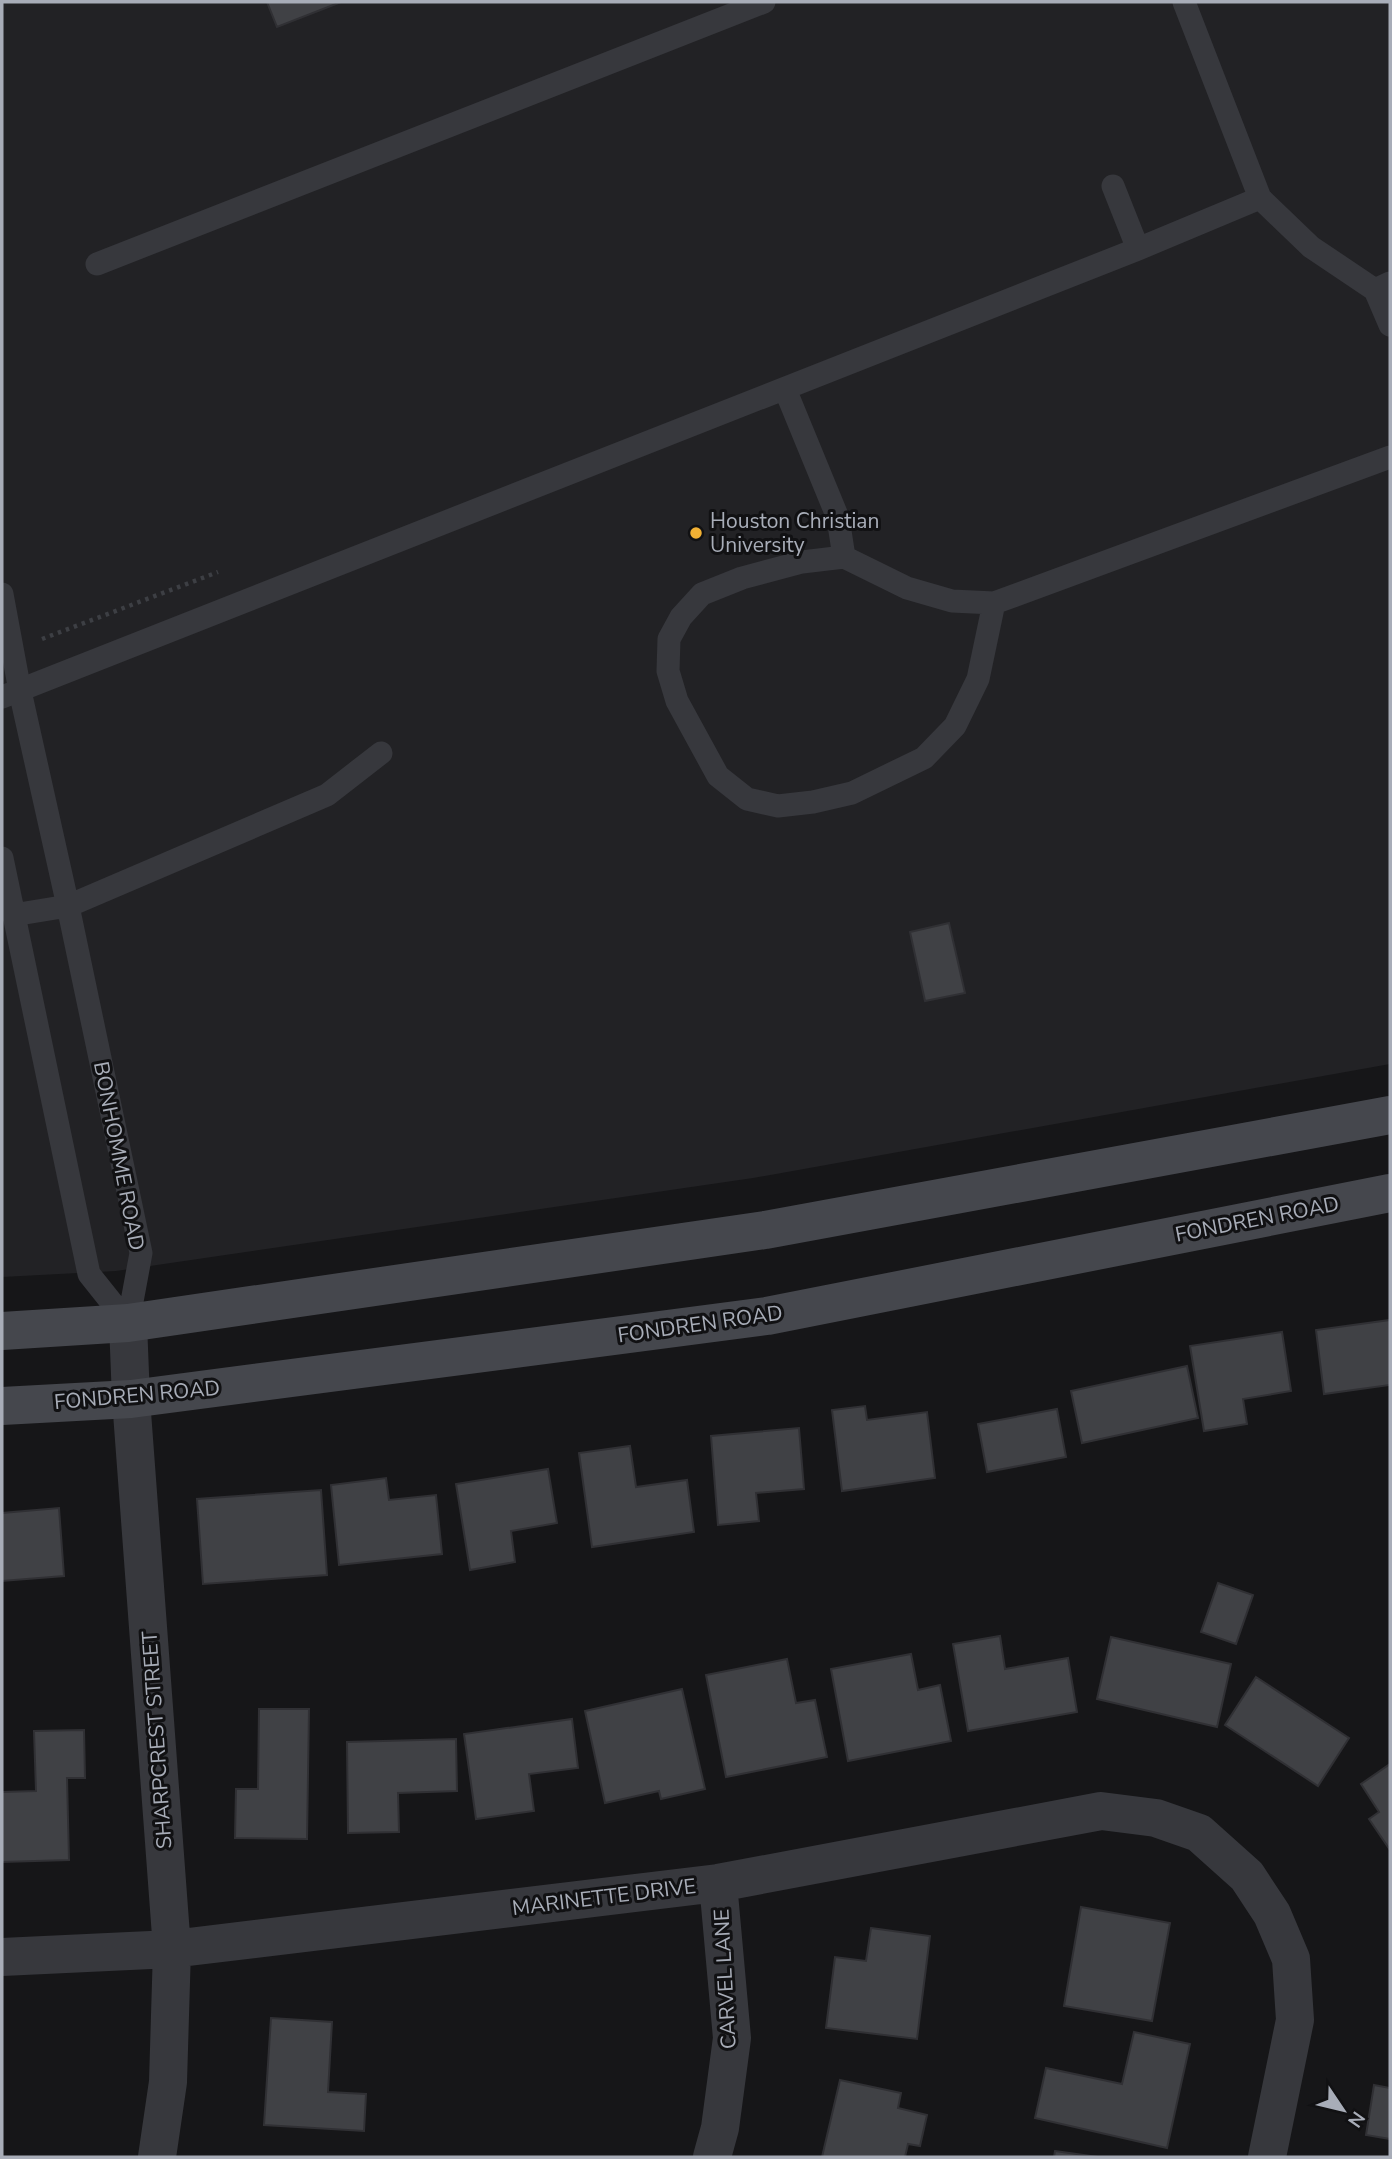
<svg xmlns="http://www.w3.org/2000/svg" width="1392" height="2159" font-family="'Nunito Sans',sans-serif">
<style>
.built{fill:#222225}
.building{fill:#404145;stroke:#303034;stroke-width:2}
.lines{fill:none;stroke-linecap:round;stroke-linejoin:round}
.path{stroke:#3d3f44;stroke-width:4.5;stroke-dasharray:3.5 5;stroke-linecap:butt}
.service{stroke:#37383d;stroke-width:23}
.minor{stroke:#37383d;stroke-width:38}
.secondary{stroke:#45474d;stroke-width:38}
.poi-dot{fill:#f2b134;stroke:#111113;stroke-width:2.5}
.labels{text-anchor:middle;stroke-width:6;stroke-linejoin:round;paint-order:stroke}
.poi-label{font-size:21px;fill:#a8adb8;stroke:#111113;text-anchor:start}
.street-label{font-size:21px;fill:#a8adb8;stroke:#111113}
</style>
<rect width="100%" height="100%" fill="#161618"/>
<path class="built" d="M2,2h1388v1062l-637,114 -637,93 -114,6z"/>
<path class="building" d="M267,2h74l-64,25z
M949,923l16,70 -40,8 -15,-69z
M1390,1320v65l-66,9 -8,-64z
M1282,1332l9,59 -48,8 4,25 -43,7 -14,-85z
M1187,1366l11,52 -116,25 -11,-52z
M865,1406l2,14 60,-8 8,66 -93,13 -10,-81z
M1057,1409l9,48 -79,15 -9,-48z
M799,1428l5,61 -48,4 3,28 -41,4 -7,-89z
M630,1446l6,41 51,-7 7,52 -102,15 -13,-94z
M548,1469l9,54 -46,8 4,31 -45,8 -14,-86z
M386,1478l3,22 47,-5 6,59 -103,11 -8,-80z
M321,1490l6,85 -124,9 -6,-85z
M59,1508l5,68 -62,5v-68z
M1218,1583l35,12 -17,49 -35,-12z
M1000,1636l5,33 63,-11 9,54 -109,19 -15,-87z
M1111,1637l120,27 -14,63 -120,-28z
M911,1654l7,36 22,-5 11,56 -103,20 -17,-92z
M787,1659l9,44 19,-3 12,57 -101,20 -20,-102z
M1256,1677l93,61 -31,48 -93,-61z
M682,1689l23,100 -44,10 -2,-8 -54,12 -20,-92z
M259,1709h50l-2,130 -72,-1 1,-49h22z
M572,1719l6,49 -49,6 5,37 -58,8 -12,-85z
M84,1730l1,48h-18l2,82 -67,2v-70l34,-1 -2,-60z
M456,1739l1,52 -59,2 1,39 -51,1 -1,-91z
M1390,1764v86l-21,-31 10,-7 -18,-28z
M1081,1907l89,16 -18,98 -88,-15z
M871,1928l59,8 -13,103 -91,-11 9,-71 31,4z
M271,2018l61,4 -4,70 38,2 -2,37 -100,-6z
M1134,2032l56,12 -23,104 -132,-30 11,-50 76,16z
M840,2080l61,13 -3,15 29,7 -7,31 -12,-2 -3,13h-83z
M1374,2085l16,3v51l-24,-4z
M1055,2151l43,6h-44z"/>
<g class="lines">
<path class="path" d="M42,639l176,-67"/>
<path class="service" d="M1184,2l76,196 51,49 64,43 15,-7
M1113,186l25,63
M97,264l667,-262
M1375,290l15,35
M785,389l53,129 6,39
M2,594l18,97 48,215 73,347 -13,70
M994,603l-16,76 -23,47 -31,32 -72,35 -39,9 -35,4 -31,-7 -29,-23 -41,-75 -9,-30 1,-32 12,-22 21,-23 40,-16 60,-16 42,-5 63,31 45,13 42,2 396,-146
M2,697l1136,-448 122,-51
M2,858l87,416 39,49
M13,915l55,-9 259,-111 54,-42"/>
<path class="minor" d="M128,1323l3,76 41,550 -4,133 -11,75
M2,1957l170,-8 546,-66 383,-72 55,7 43,15 48,43 25,38 19,45 4,61 -28,137
M712,2157l8,-29 12,-90 -14,-155"/>
<path class="secondary" d="M2,1331l126,-8 637,-93 625,-115
M2,1406l129,-7 636,-83 623,-123"/>
</g>
<circle class="poi-dot" cx="696" cy="533" r="7"/>
<g class="labels">
<g class="poi-label">
<text x="710" y="528">Houston Christian<tspan x="710" dy="24">University</tspan></text>
</g>
<g class="street-label">
<text transform="translate(119 1156) rotate(79)" y="7">BONHOMME ROAD</text>
<text transform="translate(1257 1219) rotate(-11)" y="7">FONDREN ROAD</text>
<text transform="translate(700 1324) rotate(-8)" y="7">FONDREN ROAD</text>
<text transform="translate(137 1395) rotate(-5)" y="7">FONDREN ROAD</text>
<text transform="translate(157 1740) rotate(-94)" y="7">SHARPCREST STREET</text>
<text transform="translate(604 1897) rotate(-7)" y="7">MARINETTE DRIVE</text>
<text transform="translate(725 1979) rotate(-93)" y="7">CARVEL LANE</text>
</g>
</g>
<rect width="1392" height="2159" fill="none" stroke="#a8adb8" stroke-width="7"/>
<g transform="translate(1343 2110) rotate(125)" stroke="#111113" stroke-width="5" paint-order="stroke">
<path d="M0-5L12 26L0 18L-12 26Z" fill="#a8adb8"/>
<text y="-10" font-size="19" font-weight="bold" text-anchor="middle" fill="#a8adb8">N</text>
</g>
</svg>
